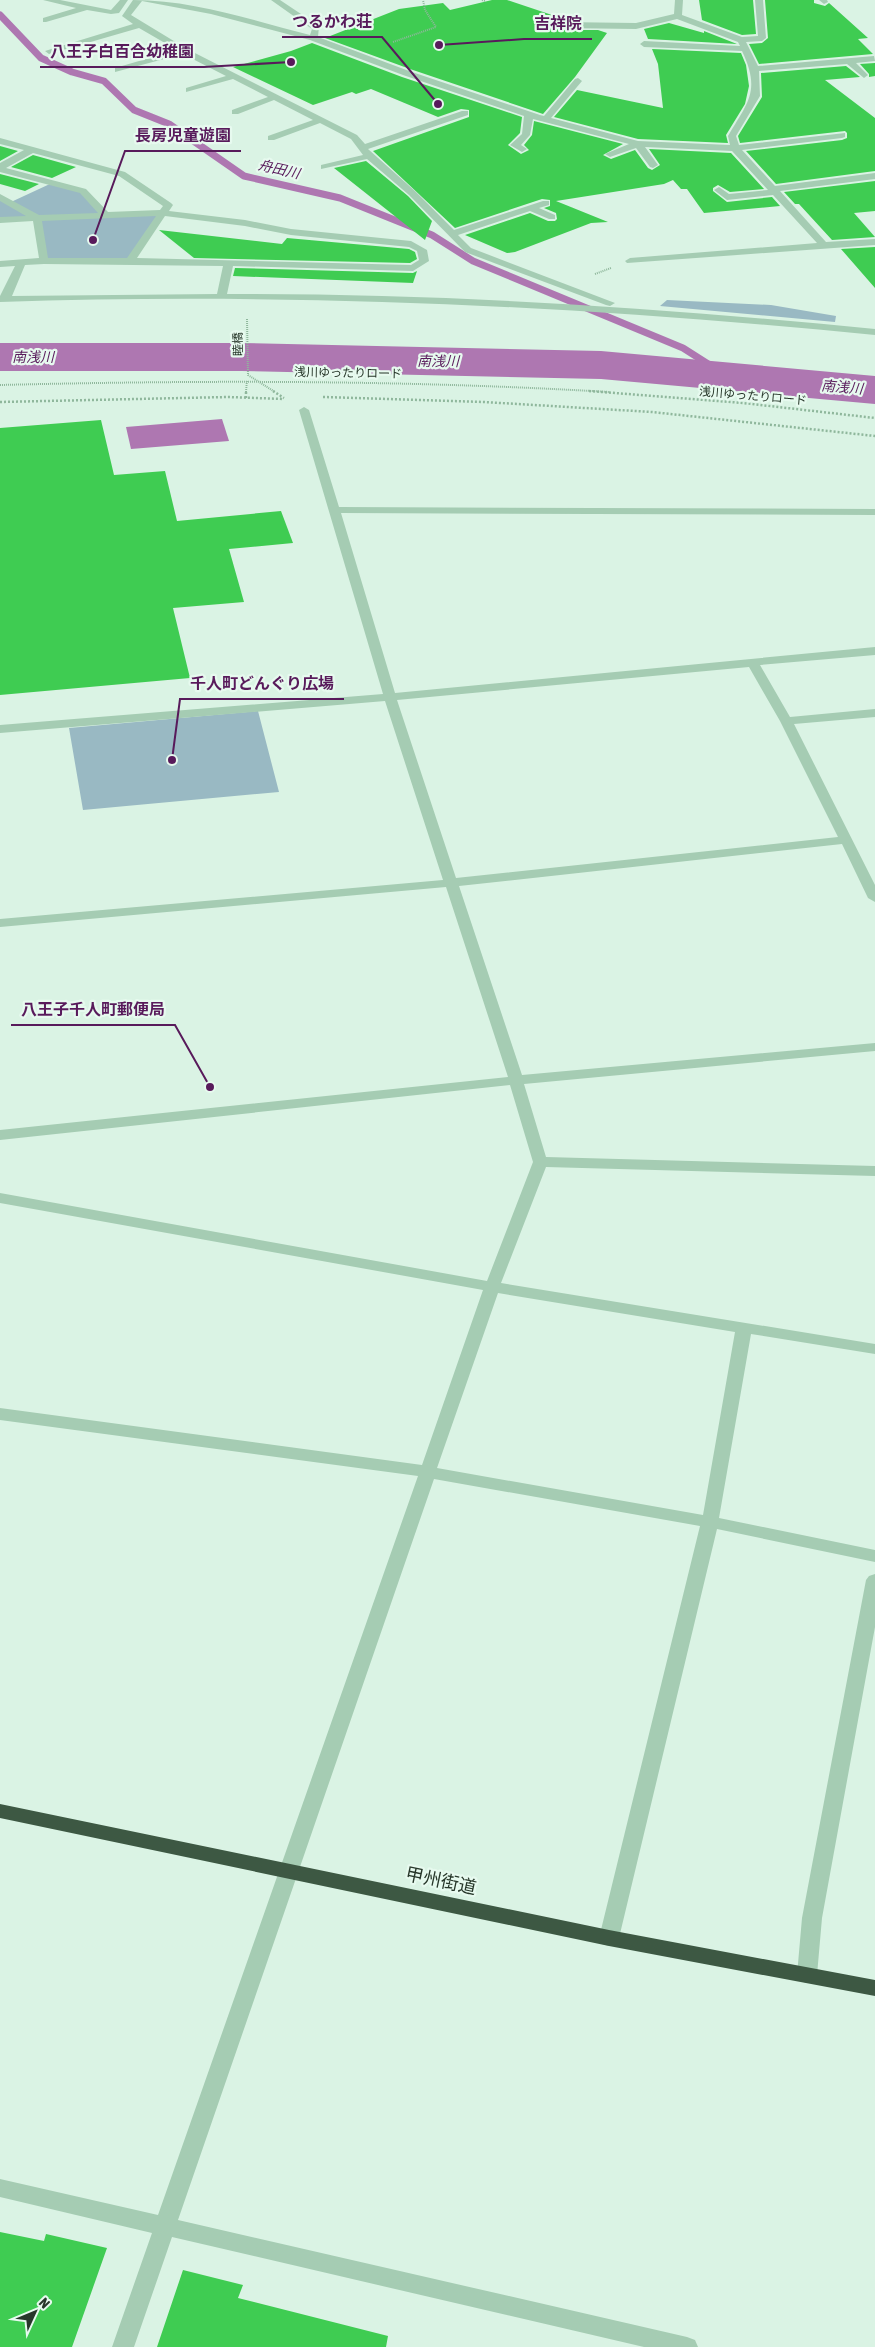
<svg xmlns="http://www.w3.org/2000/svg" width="875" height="2347" font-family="'Asap Condensed','Noto Sans JP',sans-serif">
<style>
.green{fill:#99b9c3}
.water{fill:#ae77b1}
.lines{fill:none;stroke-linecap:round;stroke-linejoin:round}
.stream{stroke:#ae77b1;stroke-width:7}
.river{fill:#ae77b1;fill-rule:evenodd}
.building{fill:#3fcc52}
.path-far1{stroke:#8fb79c;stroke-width:2;stroke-dasharray:1 1;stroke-linecap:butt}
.path{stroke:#8fb79c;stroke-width:2.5;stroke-dasharray:2 2;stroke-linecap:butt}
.minor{fill:#a5ccb3;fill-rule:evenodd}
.highway{fill:#3d5843;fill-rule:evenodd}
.labels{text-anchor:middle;stroke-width:4.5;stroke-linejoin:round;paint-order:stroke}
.far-street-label{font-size:12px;fill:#27372a;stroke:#e7faef}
.far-water-label{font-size:14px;font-style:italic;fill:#581a5b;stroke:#e7faef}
.near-street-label{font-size:18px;fill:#27372a;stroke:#e7faef}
.leader{fill:none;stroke:#581a5b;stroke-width:2}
.callout-dot{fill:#581a5b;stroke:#e7faef;stroke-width:2}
.callout-label{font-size:16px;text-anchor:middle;font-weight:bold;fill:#581a5b;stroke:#e7faef;stroke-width:4.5;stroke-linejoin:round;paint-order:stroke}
</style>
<rect width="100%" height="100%" fill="#daf3e4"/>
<path class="green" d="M52,183l33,10 20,22 59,-2 -34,48h-86l-7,-43 -37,2v-23l11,5z
M667,300l104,5 65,11 -1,6 -175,-16z
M258,711l21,81 -196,18 -14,-82z"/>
<path class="water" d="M222,419l7,22 -98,8 -5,-22z"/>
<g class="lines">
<path class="stream" d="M0,15l41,43 31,14 32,9 30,29 35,14 75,52 96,22 92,37 41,26 210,87 44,28"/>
<path class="river" d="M0,343h241l360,8 274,25v28l-274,-25 -360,-8h-241z"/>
</g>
<path class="building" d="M492,0h15l60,20h-7l-5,4v2l5,4h38l9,3 -32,44 -32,37 -133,-45 -85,-31 74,-29 44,-6 7,7z
M699,0h54l3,34 -14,1 -40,-15z
M765,0h49v3l11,3 4,-3 39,35 -10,1 15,15 -114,10 -10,-20 13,-1 6,-5z
M669,23l35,10v-2l33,13 -89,-5 -4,-10z
M312,43l90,34 120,40 -2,16 -12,12 13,9 8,-4 -5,-5 8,-10 2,-14 89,23 -20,11 8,4 24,-9 13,18 4,2 8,-5 -11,-16 82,4 33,36 -34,3 -12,-7 -5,3v3l14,11 45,-5 8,9 -76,7 -17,-24h-6l-8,-9 -9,4 -108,17 52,21 -17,1 -76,29 -8,1 -42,-18 65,-22 18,8h7l2,-2 -1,-6 -12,-5 6,-2v-6l-8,-1 -87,29 -82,-77 96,-34v-7l-8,-1 -23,8 -67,-28 -15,5 -4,-2 -39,13 -80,-38 58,-16z
M652,49l89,4 5,12 3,21 -4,18 -19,31 2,8 -90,-4 -84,-22 23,-27 86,18 -5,-44z
M875,63v13l-6,1v-3l-9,-10z
M846,66l14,11 -35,3 50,38v53l-99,13 -30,-33 96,-11 5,-2v-5l-2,-2 -105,12 -2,-7 24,-39 -1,-24z
M0,146l18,5 -18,10z
M33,155l43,12 -24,11 -41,-11z
M366,161l42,35 24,25 -7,19 -91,-72z
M0,174l39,10 -14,7 -25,-7z
M875,181v30l-21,2 21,24 -43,3 -33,-36h-4l-11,-12z
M159,230l123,14 5,-6 122,11 6,3 2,7 -7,4 -216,-5z
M875,247v41l-34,-39z
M235,268l178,5 4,-2 -4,12 -180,-7z
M101,420l13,55 51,-4 12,50 104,-10 12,32 -64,6 15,53 -71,6 17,70 -190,17v-267z
M0,2232l44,9 2,-7 61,14 -35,99h-72z
M183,2270l60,15 -5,13 150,38 -2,11h-229z"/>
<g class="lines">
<path class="path-far1" d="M482,0l3,1
M393,42l43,-15 -11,-17 -2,-10
M595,274l16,-6
M247,319l1,56 27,17
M0,385c203,-5 406,-5 609,7
M246,392l1,-12"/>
<path class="path" d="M273,391l11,7
M589,391l154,12 132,15
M323,397l161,5 168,10 223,24
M246,398v-7
M0,402l228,-5 56,2"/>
<path class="minor" d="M43,0h17l51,10 9,-10h8l-9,13 -8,1 -24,-4 -41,12h-3v-4l33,-10z
M133,0c60,0 119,20 177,35l2,-6 -41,-29h9l39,26 -1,11 91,34 131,44 4,1 31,-37 3,-1 4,3 -31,37 87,23 92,4 -2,-9c20,-34 33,-45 14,-85l-98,-4 -4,-3 4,-3 96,5 -2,-4 -61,-23 -41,10 -76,-1 -4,-3 4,-3 76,1 38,-9 1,-14h8l-1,15 60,22 16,-1 -3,-36h8l3,38 -4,3 -16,1 12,24 116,-10 1,5 -19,2 12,12 -4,3 -17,-14 -88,7 1,25 -24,40 3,9 106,-12v4l-3,1 -100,12 33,36 100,-13v6l-95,12 46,51 49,-3v6l-248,18 -2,-2 5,-3 187,-15 -44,-48 -46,5 -13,-10 5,-3 10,7 39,-4 -36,-39 -87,-4 13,18 -5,3 -3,-1 -14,-19 -26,9 -5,-3 24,-10 -96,-25 -3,16 -9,10 6,4 -5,3 -12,-7 12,-11 2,-18 -121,-41 -93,-35 -99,-26 -69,-13 -11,14 56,34 170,86 8,9 97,-33h6v4l-100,34 47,42 39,39 89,-29h6v4l-10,3 16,7v4h-6l-19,-8 -72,24 13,13 144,55 -5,3 -4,-1 -141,-53 -56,-57 -42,-36 -46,10v-4l42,-10 -12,-16 -31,-16 -46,17h-6v-4l45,-16 -39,-20 -36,14h-6v-4l36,-13 -35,-18 -47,13v-4l40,-12 -43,-22 -68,18v-4l62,-18 -38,-22 -90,26 -4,-3 88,-27 -11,-8z
M819,0h8l1,2 -4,2z
M0,138l125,34 46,31 2,2 -4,6 76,9 46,9 120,12 16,9 2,11 -16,10 -180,-5 -6,28c216,-1 433,14 648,35v6c-291,-29 -583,-43 -875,-33v-6l15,-30 -15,1v-6l39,-3 -6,-37 -33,2v-6l26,-1 -26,-15v-7l39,21 59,-2 -18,-20 -80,-21v-9l24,-13 -24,-6zM33,153l86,23 44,30 -3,4 -52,2 -22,-23 -80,-21zM156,216l-29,42h-79l-6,-37zM165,216l80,10 46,9 118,12 8,4 2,9 -8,5 -274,-7zM44,264l179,2 -6,28 -205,2 13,-31z
M304,407l5,3 30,97 536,2v6l-534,-2 54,180 480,-46v8l-115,10 30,52 85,-8v8l-81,7 81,161v17l-7,-4 -26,-54 -383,42 63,189 353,-32v8l-351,33 22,73 329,9v10l-329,-9 -45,116 374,61v10l-124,-20 -32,184 156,32v12l-158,-33 -98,409 -3,6 -7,2 -7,-2 -3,-6 101,-412 -266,-47 -256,741 509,117 8,3 3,7h-54l-472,-110 -38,110h-22l40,-114 -152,-36v-18l158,36 260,-739 -418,-56v-12l422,57 61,-175 -483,-87v-10l487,88 46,-119 -23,-77 -510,55v-10l508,-53 -62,-190 -446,40v-8l443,-39 -58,-179 -385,32v-8l383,-31 -84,-284zM749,667l31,54 58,116 -382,41 -59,-178zM498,1293l237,39 -32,183 -266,-47z
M875,1574v53l-53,291 -5,57 -3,6 -7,2 -7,-2 -3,-6 5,-57 64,-338 3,-4z"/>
<path class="highway" d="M0,1804l609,126 266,50v16l-266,-50 -609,-128z"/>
</g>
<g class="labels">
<g class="far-street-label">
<text transform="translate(238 344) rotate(-91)" y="4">睦橋</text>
<text transform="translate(348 373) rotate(1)" y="4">浅川ゆったりロード</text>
<text transform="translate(753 396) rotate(5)" y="4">浅川ゆったりロード</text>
</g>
<g class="far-water-label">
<text transform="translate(279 169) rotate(13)" y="5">舟田川</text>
<text x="33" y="362">南浅川</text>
<text transform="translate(438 361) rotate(1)" y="5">南浅川</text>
<text transform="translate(842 387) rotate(5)" y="5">南浅川</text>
</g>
<g class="near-street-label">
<text transform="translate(441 1881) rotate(12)" y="6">甲州街道</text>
</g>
</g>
<path class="leader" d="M438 104L382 37H282M439 45L524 39H592M291 62L204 67H40M93 240L125 151H241M172 760L180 699H344M210 1087L175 1025H11"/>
<g class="callout-dot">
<circle cx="438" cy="104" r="5"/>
<circle cx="439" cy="45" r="5"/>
<circle cx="291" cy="62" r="5"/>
<circle cx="93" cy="240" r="5"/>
<circle cx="172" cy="760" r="5"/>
<circle cx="210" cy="1087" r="5"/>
</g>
<g class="callout-label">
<text x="332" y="27">つるかわ荘</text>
<text x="558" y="29">吉祥院</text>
<text x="122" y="57">八王子白百合幼稚園</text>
<text x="183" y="141">長房児童遊園</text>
<text x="262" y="689">千人町どんぐり広場</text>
<text x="93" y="1015">八王子千人町郵便局</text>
</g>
<g transform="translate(35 2312) rotate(46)" stroke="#e7faef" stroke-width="4" paint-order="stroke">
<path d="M0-4L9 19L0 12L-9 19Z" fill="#27372a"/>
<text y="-8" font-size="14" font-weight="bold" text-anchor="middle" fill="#27372a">N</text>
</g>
</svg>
